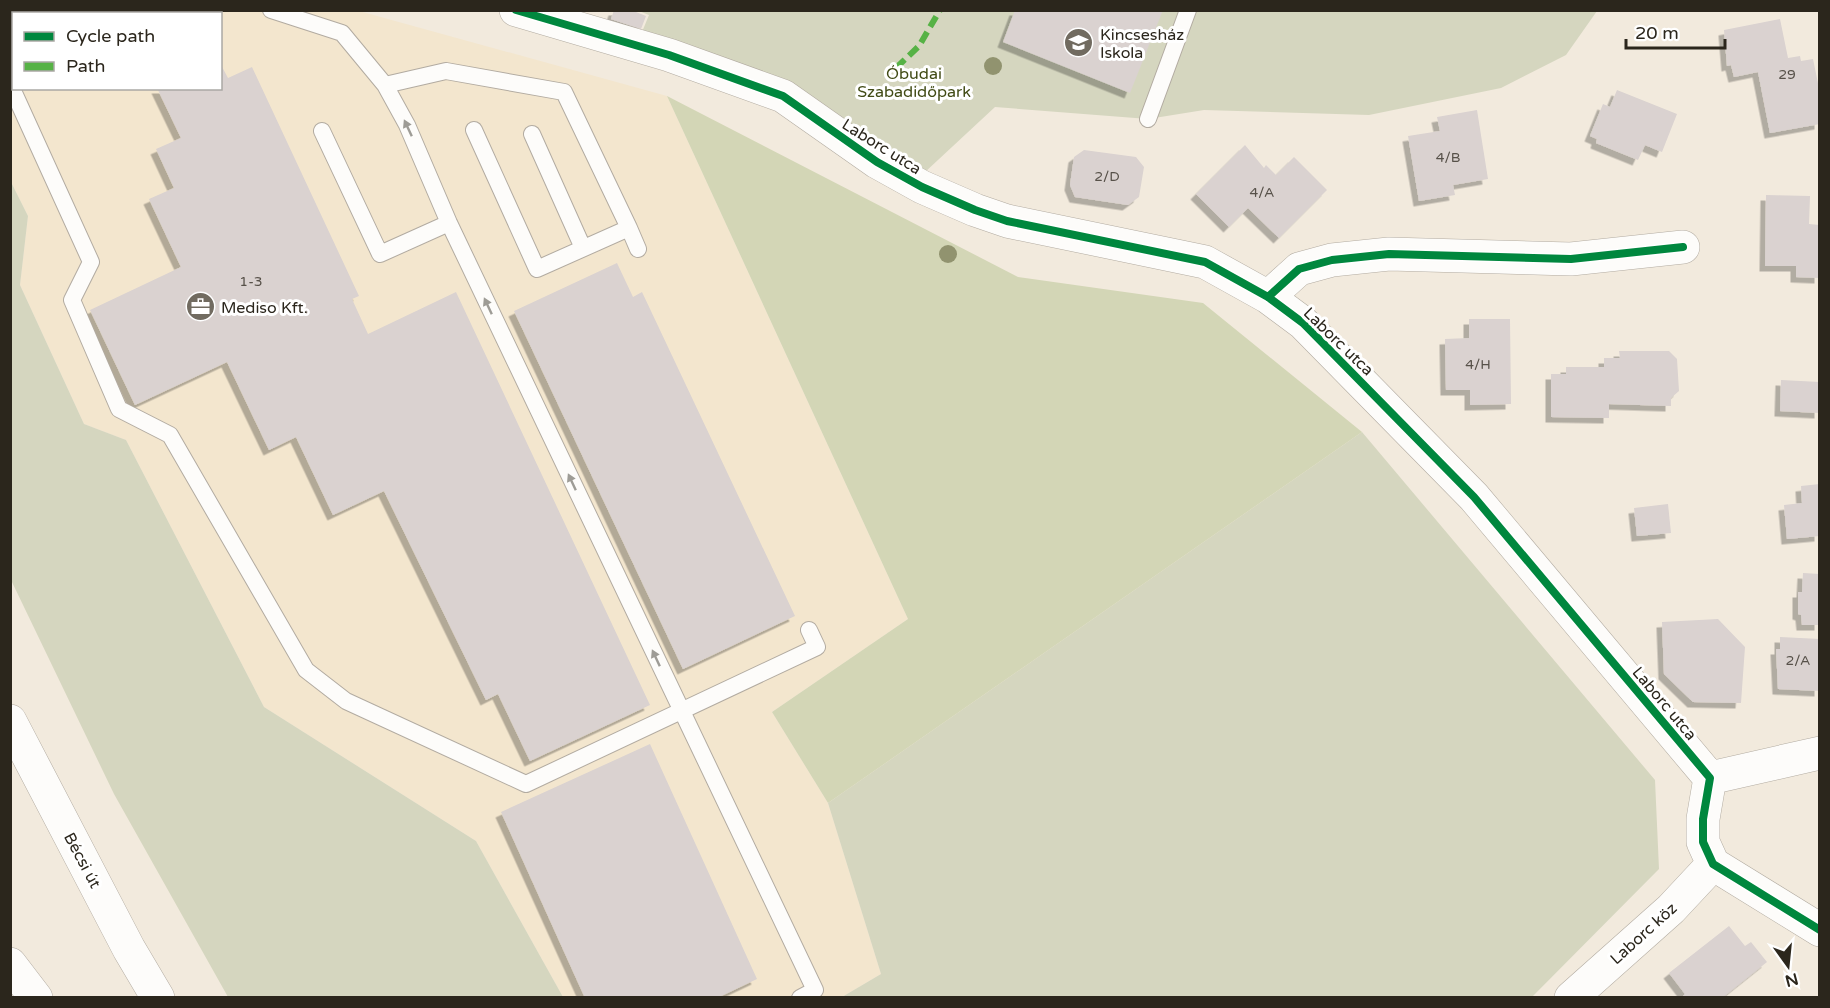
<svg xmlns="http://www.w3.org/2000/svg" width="1830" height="1008" font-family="'Varela Round',sans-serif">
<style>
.built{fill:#f3e6ce;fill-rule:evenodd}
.green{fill:#d5d6bf}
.forest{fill:#d3d6b6}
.building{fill:#dad2d0;filter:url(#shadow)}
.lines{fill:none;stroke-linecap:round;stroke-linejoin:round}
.service-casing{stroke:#b2aba1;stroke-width:18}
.minor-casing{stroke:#b2aba1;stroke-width:34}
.primary-casing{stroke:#b2aba1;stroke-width:34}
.service{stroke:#fdfcfa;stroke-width:16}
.minor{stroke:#fdfcfa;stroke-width:33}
.primary{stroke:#fdfcfa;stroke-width:33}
.quiet{stroke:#56b245;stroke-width:6;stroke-dasharray:12 6;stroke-linecap:butt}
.cycleway-casing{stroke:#fff;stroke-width:11}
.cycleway{stroke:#00873e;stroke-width:8}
.tree{fill:#91936f}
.oneway{fill:#9e9c96}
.labels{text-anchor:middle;stroke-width:6;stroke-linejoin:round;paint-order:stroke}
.number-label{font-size:14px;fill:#575149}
.poi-label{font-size:16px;fill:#2b261c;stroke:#fff;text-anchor:start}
.park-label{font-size:16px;fill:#414b15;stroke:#fff}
.street-label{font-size:16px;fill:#2b261c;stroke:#fff}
</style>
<defs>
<filter id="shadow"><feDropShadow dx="-5.5" dy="5.5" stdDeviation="0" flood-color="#0004"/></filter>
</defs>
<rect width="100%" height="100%" fill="#f2eadd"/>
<path class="built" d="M10,11h349l308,85 241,523 -136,93 56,91 53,171 -39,23h-279l-87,-156 -212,-134 -138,-267 -42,-16 -64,-139 8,-69 -17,-34zM14,14h206v74h-206z"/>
<path class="green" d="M639,11h958l-31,44 -65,33 -132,27 -165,-5 -56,9 -153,-12 -71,66 -282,-141 7,-17z
M11,182l17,34 -8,69 64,139 42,16 138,267 212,134 87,156h-335l-114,-203 -103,-214z
M1362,432l293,348 4,89 -127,128h-690l39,-23 -53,-171z"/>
<path class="forest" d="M667,96l351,181 185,26 159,129 -534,371 -56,-91 136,-93z"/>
<path class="building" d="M614,10h17l15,6 -5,13 -30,-10z
M1015,10h148l-33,83 -127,-51z
M1780,19l8,39 12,-2 1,5 12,-2 7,34v31l-50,9 -12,-61 -24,5 -3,-12 -4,1 -3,-36z
M220,63l8,15 24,-11 107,229 -7,3 16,35 88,-42 194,413 -120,56 -32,-67 -12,6 -102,-209 -51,24 -37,-78 -27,13 -42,-88 -92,43 -45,-95 91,-43 -32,-68 25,-11 -18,-39 25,-11 -24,-50h63z
M1617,90l60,24 -15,38 -17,-7 -7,15 -42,-17 1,-4 -7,-3 13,-32 7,3z
M1477,110l11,69 -35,6 2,10 -36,6 -11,-65 32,-5 -3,-14z
M1245,145l19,23 2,-3 10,10 18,-18 33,33 -48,48 -31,-30 -19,19 -33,-33z
M1084,150l52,7 8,10 -5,30 -11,8 -53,-8 -5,-12 4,-28z
M1766,195l44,1 -1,28 11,1v53l-24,-1v-11h-31z
M617,263l16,34 9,-5 153,324 -112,53 -169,-358z
M1469,319h41l1,85 -41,1v-15h-24l-1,-51 24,-1z
M1619,351h50l8,8 2,32 -8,7v8l-62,-2v14l-58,-1v-43h15v-7h38v-9h16z
M1781,380l39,2v31l-40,-2z
M1820,484v52l-33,3 -3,-34 18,-2 -1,-17z
M1668,504l3,29 -34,3 -3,-28z
M1803,573l17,1v51h-18l-1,-10 -3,-1v-22h4z
M1718,619l27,28 -4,56 -48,-1 -29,-28 -2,-52z
M1780,637l40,2v52l-42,-2 -2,-40h4z
M650,744l107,235 -40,19h-132l-84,-186z
M1729,926l16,20 6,-4 16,20 -45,36h-41l4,-4 -16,-21z"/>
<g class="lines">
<defs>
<path id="service" d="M271,10l71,23 43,52 22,40 42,98 366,767 -15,8
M10,84l81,178 -19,38 47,109 51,26 136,235 40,31 180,83 291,-137 -8,-17
M385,85l61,-14 118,21 65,136
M1148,119l40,-109
M474,130l63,139 92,-41 9,21
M322,131l58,123 69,-31
M532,134l51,114"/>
<path id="minor" d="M516,10l153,45 114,41 94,66 45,25 53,23 32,11 198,41 63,35 35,26 171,174 236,281 -7,41v23l10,22 107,66
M1268,297l31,-28 33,-9 57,-6 182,5 112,-12
M1710,778l110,-25
M10,964l26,34
M1571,998l100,-89 42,-45"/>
<path id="primary" d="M10,721l119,228 29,49"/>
</defs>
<use href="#service" class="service-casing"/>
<use href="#minor" class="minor-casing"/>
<use href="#primary" class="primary-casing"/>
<use href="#service" class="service"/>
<use href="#minor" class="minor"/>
<use href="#primary" class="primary"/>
<path class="quiet" d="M896,68l23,-22 21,-36"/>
<defs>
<path id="cycleway" d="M516,10l153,45 114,41 94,66 45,25 53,23 32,11 198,41 63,35 35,26 171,174 236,281 -7,41v23l10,22 107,66
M1268,297l31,-28 33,-9 57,-6 182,5 112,-12"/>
</defs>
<use href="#cycleway" class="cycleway-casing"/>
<use href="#cycleway" class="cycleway"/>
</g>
<g class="tree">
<circle cx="993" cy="66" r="9"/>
<circle cx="948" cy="254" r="9"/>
</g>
<defs><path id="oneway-solid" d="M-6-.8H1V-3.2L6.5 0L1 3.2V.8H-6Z" transform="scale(1.5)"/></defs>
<g class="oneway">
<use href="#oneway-solid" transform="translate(408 128) rotate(-115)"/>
<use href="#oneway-solid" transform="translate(488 306) rotate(-115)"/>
<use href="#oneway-solid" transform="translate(572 482) rotate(-115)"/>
<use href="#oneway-solid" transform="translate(656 658) rotate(-115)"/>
</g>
<defs>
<symbol id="school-disc" viewBox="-11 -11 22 22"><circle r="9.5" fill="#716b60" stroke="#fff"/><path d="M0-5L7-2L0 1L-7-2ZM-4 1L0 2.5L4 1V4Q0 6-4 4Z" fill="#fff"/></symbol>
<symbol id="office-disc" viewBox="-11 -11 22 22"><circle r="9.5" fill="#716b60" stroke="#fff"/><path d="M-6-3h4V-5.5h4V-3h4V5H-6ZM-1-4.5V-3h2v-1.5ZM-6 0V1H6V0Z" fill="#fff"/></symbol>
</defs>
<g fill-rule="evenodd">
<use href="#school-disc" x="1062" y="26" width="33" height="33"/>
<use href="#office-disc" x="184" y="290" width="33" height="33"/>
</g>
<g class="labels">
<g class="number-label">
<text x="1787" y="79">29</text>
<text x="1448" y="162">4/B</text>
<text x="1107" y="181">2/D</text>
<text x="1262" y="197">4/A</text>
<text x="251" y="286">1-3</text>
<text x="1478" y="369">4/H</text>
<text x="1798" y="665">2/A</text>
</g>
<g class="poi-label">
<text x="1100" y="40">Kincsesház<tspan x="1100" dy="18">Iskola</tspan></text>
<text x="221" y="313">Mediso Kft.</text>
</g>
<g class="park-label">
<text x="914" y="79">Óbudai<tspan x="914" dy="18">Szabadidőpark</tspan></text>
</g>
<g class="street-label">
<text transform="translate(882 146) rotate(32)" y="6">Laborc utca</text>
<text transform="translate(1339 341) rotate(44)" y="6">Laborc utca</text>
<text transform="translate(1665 703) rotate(50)" y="6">Laborc utca</text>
<text transform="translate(83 860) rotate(62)" y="6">Bécsi út</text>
<text transform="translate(1643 933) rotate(-42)" y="6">Laborc köz</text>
</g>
</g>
<rect width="1830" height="1008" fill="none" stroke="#2b261c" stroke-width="24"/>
<rect x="12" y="12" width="210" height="78" fill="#ffffff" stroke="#aaa8a4" stroke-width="1.5"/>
<rect x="24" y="32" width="30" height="9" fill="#00873e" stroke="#aaa8a4" stroke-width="1.5"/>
<text x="66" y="42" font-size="18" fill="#2b261c">Cycle path</text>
<rect x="24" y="62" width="30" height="9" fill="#56b245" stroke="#aaa8a4" stroke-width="1.5"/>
<text x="66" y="72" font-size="18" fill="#2b261c">Path</text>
<g transform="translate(1788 966) rotate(165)" stroke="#ffffff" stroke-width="4.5" paint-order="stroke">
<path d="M0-4.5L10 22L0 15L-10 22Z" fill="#2b261c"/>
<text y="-9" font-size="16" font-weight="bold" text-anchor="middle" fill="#2b261c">N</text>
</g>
<path d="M1626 39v9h99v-9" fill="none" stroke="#2b261c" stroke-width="3"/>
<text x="1635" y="39" font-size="18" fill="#2b261c" stroke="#ffffff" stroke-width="4.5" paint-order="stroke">20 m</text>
</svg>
